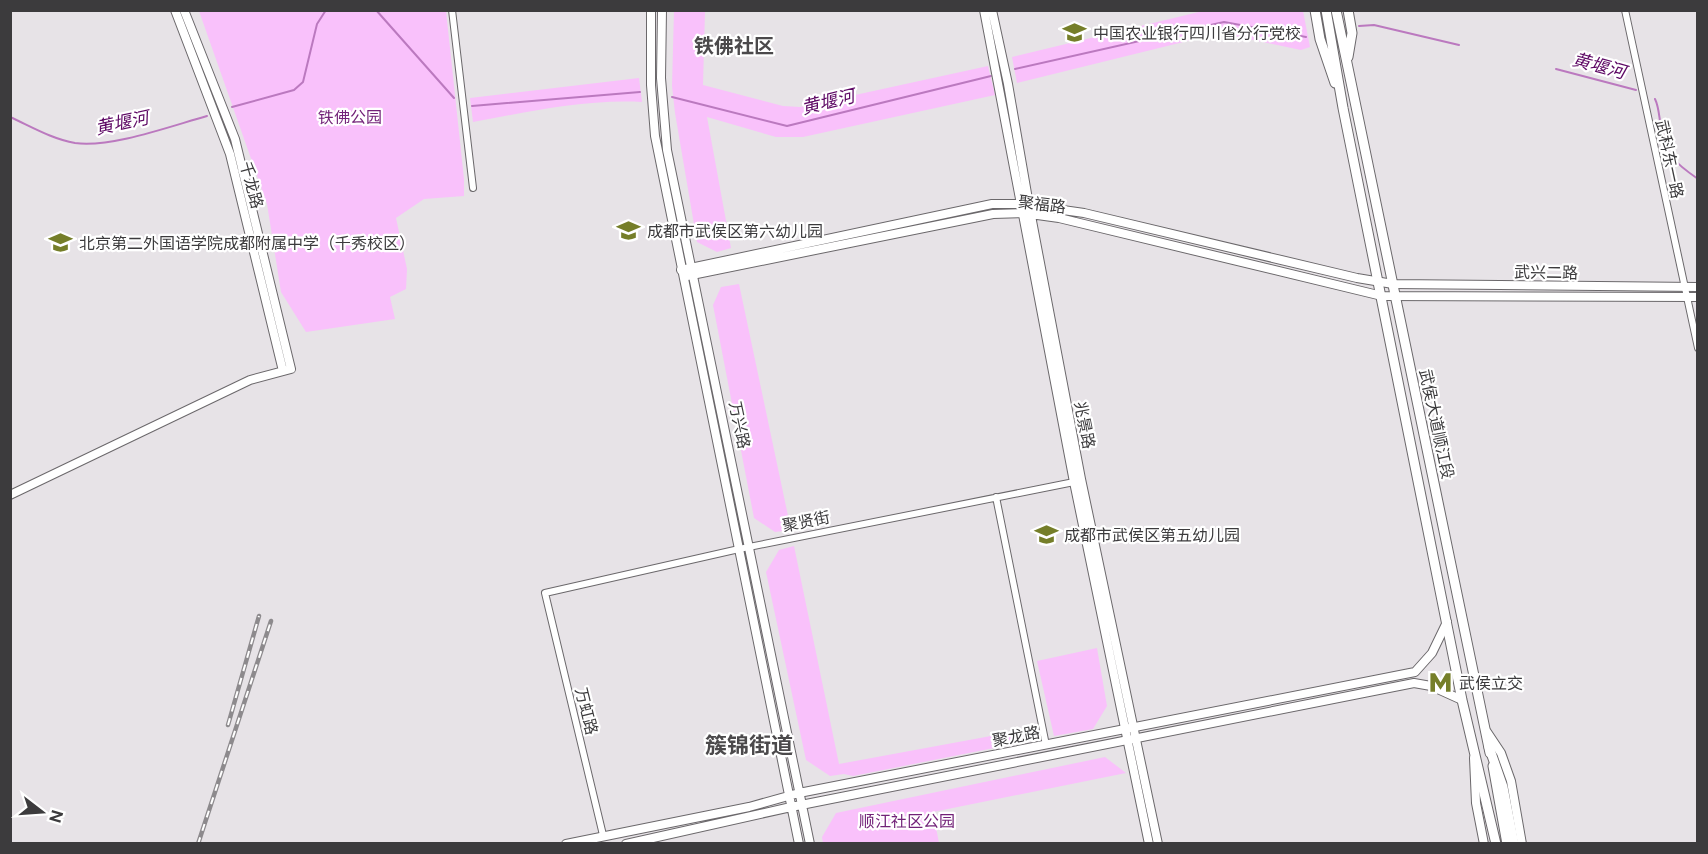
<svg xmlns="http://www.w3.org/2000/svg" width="1708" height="854" font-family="'Public Sans','Noto Sans SC',sans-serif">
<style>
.green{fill:#f9c1fb}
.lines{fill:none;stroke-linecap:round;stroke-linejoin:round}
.stream{stroke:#bb79bf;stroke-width:2}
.minor-casing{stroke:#6b686b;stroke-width:8}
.tertiary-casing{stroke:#6b686b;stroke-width:10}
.secondary-casing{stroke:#6b686b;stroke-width:10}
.primary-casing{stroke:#6b686b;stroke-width:11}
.trunk-casing{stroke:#6b686b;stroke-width:11}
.minor{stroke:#fff;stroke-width:6}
.tertiary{stroke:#fff;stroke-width:8}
.secondary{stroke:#fff;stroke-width:8}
.primary{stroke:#fff;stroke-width:9}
.trunk{stroke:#fff;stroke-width:9}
.rail-casing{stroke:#8d8a8d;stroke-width:4.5}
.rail{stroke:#fff;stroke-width:2;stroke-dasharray:7;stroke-linecap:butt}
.labels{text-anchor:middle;stroke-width:4.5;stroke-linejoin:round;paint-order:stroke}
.poi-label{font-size:16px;fill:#3c3b3d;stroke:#fff;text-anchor:start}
.park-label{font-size:16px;fill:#722278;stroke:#fff}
.street-label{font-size:16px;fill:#3c3b3d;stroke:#fff}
.water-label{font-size:18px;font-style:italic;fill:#5d0764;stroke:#fff}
.quarter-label{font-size:20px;font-weight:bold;fill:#4b494b;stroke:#fff}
.district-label{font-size:22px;font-weight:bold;fill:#4b494b;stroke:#fff}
</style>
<rect width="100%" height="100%" fill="#e7e3e7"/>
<path class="green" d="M199,11h247l18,168v17l-40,3 -28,19 11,51 -1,20 -16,8 5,22 -89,13 -25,-40 -14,-88z
M674,11h31l-2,74 80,21 17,1 188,-41 7,29 -192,42h-27l-69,-20 24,131 -14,4 -20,-10 -22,-129 -3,-27z
M1203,11h100l7,36 -9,3 -81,-17 -203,50 -5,-26z
M639,78l3,24c-57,-3 -114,10 -169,20l-3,-24z
M739,284l52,246 -16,2 -21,-14 -41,-213 8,-18z
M794,546l45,218 196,-36 1,8 -2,4 -181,36 -9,-2 -14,2 -24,-16 -40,-188 13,-22z
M1097,648l10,58 -14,23 -39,7 -17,-75z
M1105,757l21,16 -193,39 6,31h-116l-1,-6 14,-24z"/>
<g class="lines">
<path class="stream" d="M376,10l78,88
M1359,26l15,-1 85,20
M1015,69l209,-47 82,15
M1556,69l80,21
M672,97l115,29 204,-50
M1655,99c4,8 4,18 6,28 4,28 14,36 37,52
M472,106l168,-14
M232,107l62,-17 9,-8 14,-58 9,-14
M10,117c22,10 42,22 65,26 36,5 96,-17 132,-27"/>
<defs>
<path id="minor" d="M452,10l21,178
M1625,10l73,338
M996,497l50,248
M603,835l-58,-242 194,-44 335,-67"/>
<path id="tertiary" d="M175,10l55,144 53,217
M984,10l90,472 75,362
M992,10l16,74 21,121 52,274 77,365
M681,270l311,-66h29l63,9 273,65 36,6 305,3
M687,276l306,-62 30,-1 36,5 323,78 316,1
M10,495l240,-115 41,-11 -56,-230 -51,-129
M1487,732l14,21 10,28 11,63
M1474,758l2,45 8,41"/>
<path id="secondary" d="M651,10v75l4,51 144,708
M662,10l-1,68 6,72 143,694
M566,844l183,-37 50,-14 616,-121 17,-19 15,-31
M626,844l165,-37 623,-124 17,3 31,14"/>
<path id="primary" d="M1315,10l5,29 15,44
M1326,10l17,98 119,592 34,144
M1336,10l154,743
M1348,57l4,-24 -4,-23
M1493,766l14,78"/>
<path id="trunk" d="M1489,747l14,40 11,57"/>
</defs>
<use href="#minor" class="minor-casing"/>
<use href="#tertiary" class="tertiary-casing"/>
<use href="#secondary" class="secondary-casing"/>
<use href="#primary" class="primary-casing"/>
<use href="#trunk" class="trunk-casing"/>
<use href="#minor" class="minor"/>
<use href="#tertiary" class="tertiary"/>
<use href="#secondary" class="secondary"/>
<use href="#primary" class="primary"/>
<use href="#trunk" class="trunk"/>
<defs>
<path id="rail" d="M228,725l31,-109
M198,844l73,-223"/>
</defs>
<use href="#rail" class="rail-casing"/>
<use href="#rail" class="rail"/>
</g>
<defs>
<symbol id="school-bare" viewBox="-9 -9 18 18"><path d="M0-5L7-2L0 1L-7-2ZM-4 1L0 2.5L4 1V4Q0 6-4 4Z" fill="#757e29" stroke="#fff" stroke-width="2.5" paint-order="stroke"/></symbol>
<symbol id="metro-bare" viewBox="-9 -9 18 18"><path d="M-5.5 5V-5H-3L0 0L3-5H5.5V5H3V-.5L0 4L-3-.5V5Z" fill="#757e29" stroke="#fff" stroke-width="2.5" paint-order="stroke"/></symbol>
</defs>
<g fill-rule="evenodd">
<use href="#school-bare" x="1058" y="16" width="33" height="33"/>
<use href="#school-bare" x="612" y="214" width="33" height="33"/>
<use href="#school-bare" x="44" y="226" width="33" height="33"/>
<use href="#school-bare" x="1030" y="518" width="33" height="33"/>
<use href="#metro-bare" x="1424" y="666" width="33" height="33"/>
</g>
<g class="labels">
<g class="poi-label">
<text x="1093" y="39">中国农业银行四川省分行党校</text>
<text x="647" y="237">成都市武侯区第六幼儿园</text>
<text x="79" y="249">北京第二外国语学院成都附属中学（千秀校区）</text>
<text x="1064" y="541">成都市武侯区第五幼儿园</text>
<text x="1459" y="689">武侯立交</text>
</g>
<g class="park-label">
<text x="350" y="123">铁佛公园</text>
<text x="907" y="827">顺江社区公园</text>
</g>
<g class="street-label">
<text transform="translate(1670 159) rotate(78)" y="6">武科东一路</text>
<text transform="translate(252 185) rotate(75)" y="6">千龙路</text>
<text transform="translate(1042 204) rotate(7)" y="6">聚福路</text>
<text transform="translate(1546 272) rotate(1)" y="6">武兴二路</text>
<text transform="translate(1437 424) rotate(78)" y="6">武侯大道顺江段</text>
<text transform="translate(740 425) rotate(78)" y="6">万兴路</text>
<text transform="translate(1085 425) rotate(79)" y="6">兆景路</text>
<text transform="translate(806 521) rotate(-11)" y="6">聚贤街</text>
<text transform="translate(587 711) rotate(76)" y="6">万虹路</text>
<text transform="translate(1016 736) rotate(-11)" y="6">聚龙路</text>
</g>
<g class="water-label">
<text transform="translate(1599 66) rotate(15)" y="6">黄堰河</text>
<text transform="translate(828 102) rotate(-14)" y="6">黄堰河</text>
<text transform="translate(122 123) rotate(-12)" y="6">黄堰河</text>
</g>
<g class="quarter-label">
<text x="734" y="53">铁佛社区</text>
</g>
<g class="district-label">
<text x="749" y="753">簇锦街道</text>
</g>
</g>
<rect width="1708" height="854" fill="none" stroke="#3c3b3d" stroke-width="24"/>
<g transform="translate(42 812) rotate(107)" stroke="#ffffff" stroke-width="4.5" paint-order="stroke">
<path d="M0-4.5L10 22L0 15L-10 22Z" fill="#3c3b3d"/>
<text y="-9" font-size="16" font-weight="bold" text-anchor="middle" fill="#3c3b3d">N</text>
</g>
</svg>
